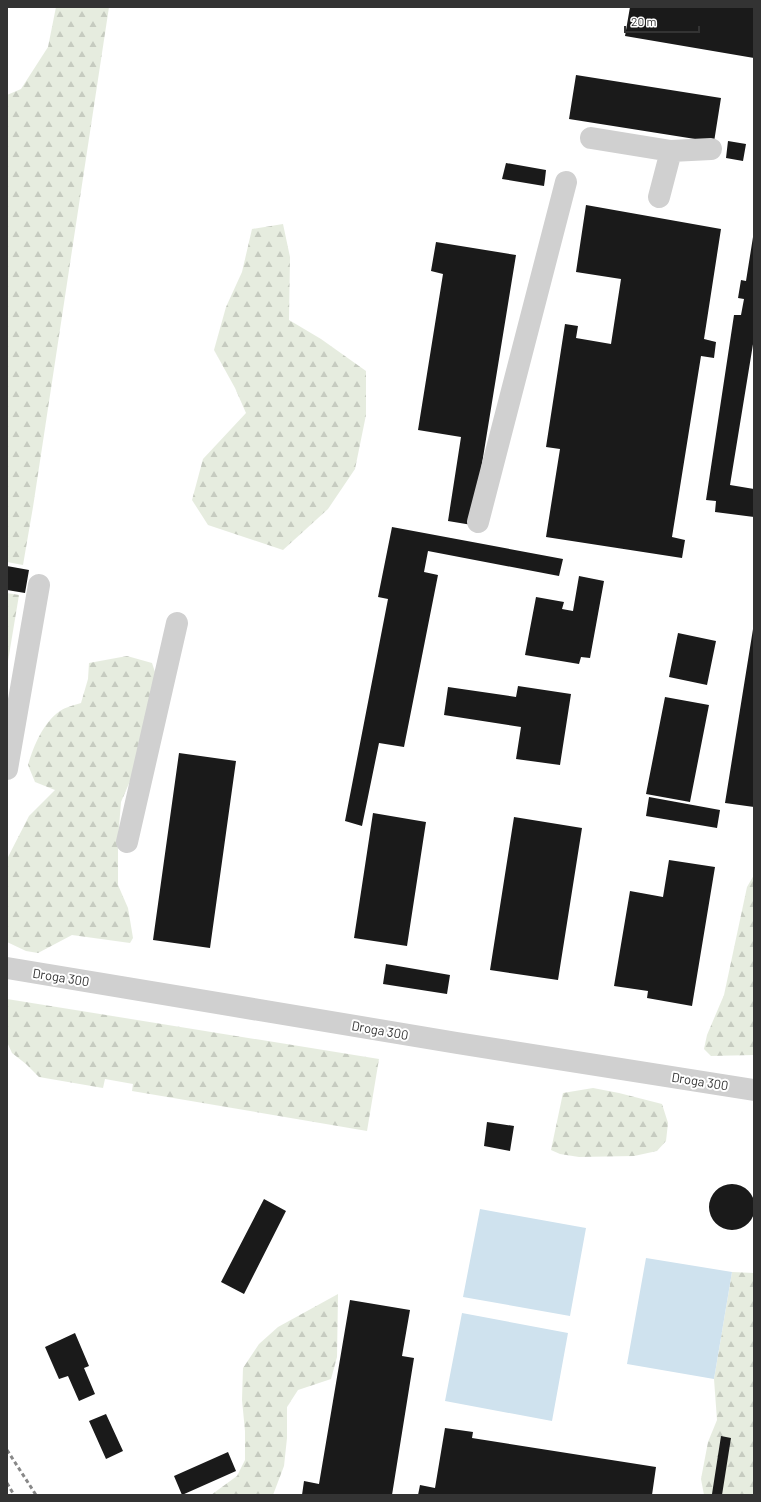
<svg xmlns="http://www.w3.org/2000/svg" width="761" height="1502" font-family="Barlow,sans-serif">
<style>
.forest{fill:url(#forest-firs)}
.water{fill:#cfe2ee}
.building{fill:#1a1a1a}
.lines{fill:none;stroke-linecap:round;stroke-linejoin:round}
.minor{stroke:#d0d0d0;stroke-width:22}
.rail{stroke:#888;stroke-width:3;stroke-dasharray:4 3;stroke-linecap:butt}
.labels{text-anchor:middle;stroke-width:4;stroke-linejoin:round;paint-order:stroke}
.street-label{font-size:13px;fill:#333;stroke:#fff}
</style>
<defs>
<pattern id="forest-firs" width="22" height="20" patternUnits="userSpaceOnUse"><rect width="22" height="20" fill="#e6ecdf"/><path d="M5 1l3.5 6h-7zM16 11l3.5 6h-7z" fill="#c6cbc0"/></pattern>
</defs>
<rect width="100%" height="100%" fill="#fff"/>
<path class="forest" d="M56,7h53l-76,500 -10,58 -16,-3v-467l14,-6 27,-42z
M283,224l7,33 -1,63 32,19 45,32v44l-11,54 -27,40 -45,41 -75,-25 -16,-25 11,-41 43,-46 -11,-25 -21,-38 12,-43 16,-35 10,-43z
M7,593l12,2 -12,72z
M127,656l25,7 3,9 -12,79 -22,51 -3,38v45l10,23 5,30 -3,5 -58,-8 -34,18 -12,-2 -19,-9v-83l22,-43 26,-26 -20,-8 -7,-17c6,-20 15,-42 32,-54 6,-4 15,-6 21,-8l7,-24 1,-16z
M754,875v180l-43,1 -7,-7 3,-14 17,-40 23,-108z
M7,999l372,60 -12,72 -235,-40 1,-7 -28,-5 -2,9 -64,-11 -13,-13 -14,-11 -5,-11z
M593,1088l26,5 43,11 6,19 -2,18 -9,10 -23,5 -55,1 -19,-3 -9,-4 12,-57z
M732,1272l22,1v222h-50l-3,-16 7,-37 9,-22 -3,-41z
M338,1294l-1,63 -6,22 -33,11 -11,17v31l-3,28 -11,29h-62l26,-19 8,-16v-29l-3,-31 1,-32 16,-24 19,-17z"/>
<path class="water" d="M480,1209l106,19 -16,88 -107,-19z
M646,1258l86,14 -18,107 -87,-15z
M462,1313l106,20 -16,88 -107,-20z"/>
<path class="building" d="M630,7h124v51l-129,-22z
M576,75l145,23 -7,44 -145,-23z
M728,141l18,3 -3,17 -17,-3z
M506,163l40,7 -1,9 -2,-1 2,1 -1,7 -42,-7z
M586,205l135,24 -17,110 12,3 -2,16 -13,-2 -29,181 13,3 -3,18 -136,-21 14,-88 -14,-2 19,-123 13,2 -2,12 35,6 10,-65 -45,-7z
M753,237l1,101 -24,147 24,4v28l-39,-5 1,-11 -10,-1 28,-185h7l3,-16 -6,-1 3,-18 5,1z
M436,242l80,13 -44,270 -24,-4 13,-84 -43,-7 25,-156 -12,-3z
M392,527l171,32 -4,17 -131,-25 -4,21 14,3 -34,172 -25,-4 -17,83 -17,-5 43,-222 -10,-2z
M7,566l22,4 -4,23 -18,-3z
M579,576l25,5 -14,77 -9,-1 -2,7 -54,-9 11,-58 28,5 -2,7 11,2z
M753,629h1v178l-29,-4z
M678,633l38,8 -9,44 -38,-8z
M518,686l53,8 -11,71 -44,-6 5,-32 -77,-12 4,-28 68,10z
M665,697l44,8 -19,97 -44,-8z
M179,753l57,8 -26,187 -57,-8z
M649,797l71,13 -3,18 -71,-12z
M373,813l53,9 -19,124 -53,-8z
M514,817l68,11 -24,152 -68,-10z
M669,860l46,7 -23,139 -45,-8 1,-7 -34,-5 16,-95 33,6z
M386,964l64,11 -3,19 -64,-10z
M487,1122l27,4 -4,25 -26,-5z
M709 1207a23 23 0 1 1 46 0a23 23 0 1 1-46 0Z
M264,1199l22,12 -42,83 -23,-12z
M350,1300l60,10 -8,46 12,2 -22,137h-90l2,-14 15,3z
M75,1333l14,33 -5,2 11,26 -16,7 -11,-25 -9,3 -14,-32z
M106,1414l17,37 -17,8 -17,-38z
M445,1428l28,4 -1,6 184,29 -4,28h-234l2,-10 15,3z
M721,1436l10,2 -9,57 -10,-1z
M228,1452l8,19 -54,24 -8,-19z"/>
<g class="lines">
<path class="minor" d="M591,138l80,13
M659,197l12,-46 40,-2
M478,522l88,-340
M7,769l32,-184
M127,842l50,-219
M7,968l450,75 297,47"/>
<path class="rail" d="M7,1450l29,45
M7,1483l7,12"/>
</g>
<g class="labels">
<g class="street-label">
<text transform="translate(61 977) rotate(9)" y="5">Droga 300</text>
<text transform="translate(380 1030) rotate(10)" y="5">Droga 300</text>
<text transform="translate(700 1081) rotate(9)" y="5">Droga 300</text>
</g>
</g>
<rect width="761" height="1502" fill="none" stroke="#333333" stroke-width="16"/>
<path d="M625 26v6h74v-6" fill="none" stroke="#333333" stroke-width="2"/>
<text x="631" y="26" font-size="12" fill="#333333" stroke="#ffffff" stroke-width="3" paint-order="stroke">20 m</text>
</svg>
